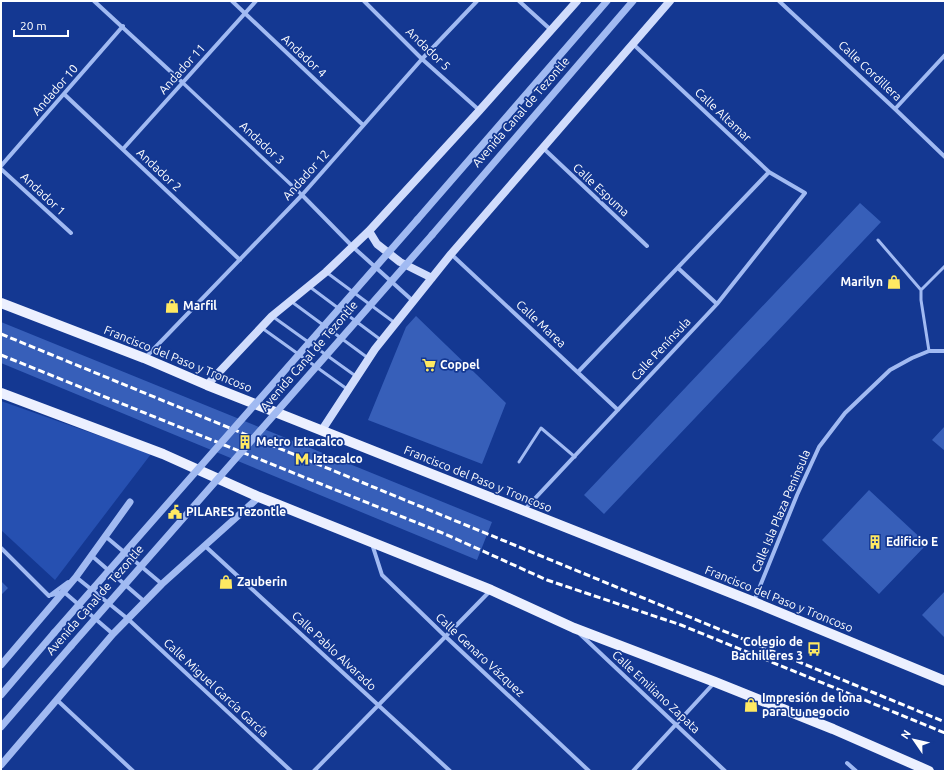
<svg xmlns="http://www.w3.org/2000/svg" width="946" height="772" font-family="Ubuntu,sans-serif">
<style>
.green{fill:#2650b1}
.building{fill:#375fb9}
.lines{fill:none;stroke-linecap:round;stroke-linejoin:round}
.service{stroke:#a1baf2;stroke-width:3}
.pedestrian{stroke:#a1baf2;stroke-width:3.5}
.minor{stroke:#a1baf2;stroke-width:4}
.tertiary{stroke:#a1baf2;stroke-width:7}
.secondary{stroke:#d0dcfc;stroke-width:8}
.primary{stroke:#ecf0ff;stroke-width:10}
.rail{stroke:#fff;stroke-width:3;stroke-dasharray:7 3;stroke-linecap:butt}
.tertiary-bridge{stroke:#a1baf2;stroke-width:7}
.labels{text-anchor:middle;stroke-width:3.5;stroke-linejoin:round;paint-order:stroke}
.street-label{font-size:12px;fill:#fff;stroke:#143892}
.poi-label{font-size:12px;font-weight:bold;fill:#fff;stroke:#143892;text-anchor:start}
</style>
<rect width="100%" height="100%" fill="#143892"/>
<path class="green" d="M1,401l150,53 -96,126 -54,-50z"/>
<path class="building" d="M860,203l21,19 -277,292 -20,-19z
M416,316l90,87 -24,61 -114,-44 38,-93z
M1,322l491,200 -15,38 -476,-197z
M945,426v25l-13,-11z
M869,490l58,54 -48,50 -57,-54z
M1,581l7,7 -7,7z
M945,591v47l-23,-23z"/>
<g class="lines">
<path class="service" d="M878,240l43,50v10l8,51
M326,272l69,51
M310,287l71,53
M921,290l24,-24
M292,302l76,56
M272,316l85,61
M262,328l85,61
M519,462l22,-34 34,29"/>
<path class="pedestrian" d="M183,83l119,112"/>
<path class="minor" d="M94,1l89,82
M232,1l131,124
M364,1l58,58 57,51
M519,1l32,29
M779,1l116,108 50,48
M64,94l176,166
M895,109l50,-54
M542,147l105,99
M123,149l133,-148
M1,166l122,-140
M1,169l70,64
M302,195l51,52 60,54
M451,254l167,156
M678,268l39,36
M145,358l157,-163 120,-136 55,-58
M578,372l191,-200
M525,509l192,-205 88,-111 -36,-21 -136,-128
M105,536l57,48
M372,544l10,31 63,61 144,135
M205,546l245,225
M1,548l48,48
M92,556l53,46
M76,577l52,42 163,152
M51,595l13,-3 49,42
M49,596l19,-14
M754,601l43,-106 22,-48 26,-34 45,-43 22,-12 17,-7h16
M580,634l145,137
M57,700l76,71
M847,763l9,8
M314,771l176,-180
M633,771l81,-88"/>
<path class="tertiary" d="M417,220l190,-219
M432,235l201,-234
M1,665l75,-88 54,-75
M1,695l53,-62
M1,727l70,-81
M1,765l112,-131 49,-50 97,-87"/>
<path class="secondary" d="M369,231l8,13 23,18 32,16
M207,385l65,-69 54,-44 43,-41 110,-120 98,-110
M322,430l53,-81 76,-95 219,-253"/>
<path class="primary" d="M1,303l143,55 63,27 547,217 191,79
M1,393l162,61 96,43 232,93 83,38 141,54 118,47 96,42"/>
<path class="rail" d="M1,334l944,388
M1,355l444,179 102,46 134,45 264,108"/>
<path class="tertiary-bridge" d="M54,633l363,-413
M71,646l361,-411"/>
</g>
<defs>
<symbol id="shop-bare" viewBox="-9 -9 18 18"><path d="M-5-2.5h2.3a2.7 3.5 0 0 1 5.4 0H5L5.5 6h-11ZM-1.5-2.5h3a1.5 2.3 0 0 0-3 0Z" fill="#ffe962" stroke="#143892" stroke-width="2.5" paint-order="stroke"/></symbol>
<symbol id="supermarket-bare" viewBox="-9 -9 18 18"><path d="M-6-5.5h2.5l.6 2H6L4.5 2H-2.5L-4.4-4H-6ZM-1.5 3.2a1.3 1.3 0 1 0 .1 0ZM3 3.2a1.3 1.3 0 1 0 .1 0Z" fill="#ffe962" stroke="#143892" stroke-width="2.5" paint-order="stroke"/></symbol>
<symbol id="building-bare" viewBox="-9 -9 18 18"><path d="M-4-6H4V6H1V3H-1V6H-4ZM-2.5-4.3h1.7v1.8h-1.7ZM.8-4.3h1.7v1.8H.8ZM-2.5-1h1.7V.8h-1.7ZM.8-1h1.7V.8H.8Z" fill="#ffe962" stroke="#143892" stroke-width="2.5" paint-order="stroke"/></symbol>
<symbol id="metro-bare" viewBox="-9 -9 18 18"><path d="M-5.5 5V-5H-3L0 0L3-5H5.5V5H3V-.5L0 4L-3-.5V5Z" fill="#ffe962" stroke="#143892" stroke-width="2.5" paint-order="stroke"/></symbol>
<symbol id="civic-bare" viewBox="-9 -9 18 18"><path d="M-.6-6.5H3V-4.5H.6V-3L4-1V1h2V6H-6V1h2V-1L-.6-3ZM-1.2 2.5V6h2.4V2.5Z" fill="#ffe962" stroke="#143892" stroke-width="2.5" paint-order="stroke"/></symbol>
<symbol id="bus-bare" viewBox="-9 -9 18 18"><path d="M-5-6H5V4H4V6H2V4H-2V6H-4V4H-5ZM-3.5-4V0h7V-4ZM-3.5 1.2v1.5H-2V1.2ZM2 1.2v1.5H3.5V1.2Z" fill="#ffe962" stroke="#143892" stroke-width="2.5" paint-order="stroke"/></symbol>
</defs>
<g fill-rule="evenodd">
<use href="#shop-bare" x="884" y="272" width="20" height="20"/>
<use href="#shop-bare" x="162" y="296" width="20" height="20"/>
<use href="#supermarket-bare" x="419" y="355" width="20" height="20"/>
<use href="#building-bare" x="235" y="432" width="20" height="20"/>
<use href="#metro-bare" x="292" y="449" width="20" height="20"/>
<use href="#civic-bare" x="165" y="502" width="20" height="20"/>
<use href="#building-bare" x="865" y="532" width="20" height="20"/>
<use href="#shop-bare" x="216" y="572" width="20" height="20"/>
<use href="#bus-bare" x="804" y="639" width="20" height="20"/>
<use href="#shop-bare" x="741" y="695" width="20" height="20"/>
</g>
<g class="labels">
<g class="street-label">
<text transform="translate(428 49) rotate(44)" y="4">Andador 5</text>
<text transform="translate(304 56) rotate(43)" y="4">Andador 4</text>
<text transform="translate(182 69) rotate(-48)" y="4">Andador 11</text>
<text transform="translate(870 71) rotate(43)" y="4">Calle Cordillera</text>
<text transform="translate(55 90) rotate(-49)" y="4">Andador 10</text>
<text transform="translate(521 112) rotate(-49)" y="4">Avenida Canal de Tezontle</text>
<text transform="translate(723 115) rotate(43)" y="4">Calle Altamar</text>
<text transform="translate(262 143) rotate(43)" y="4">Andador 3</text>
<text transform="translate(159 170) rotate(43)" y="4">Andador 2</text>
<text transform="translate(306 175) rotate(-48)" y="4">Andador 12</text>
<text transform="translate(601 190) rotate(43)" y="4">Calle Espuma</text>
<text transform="translate(43 194) rotate(43)" y="4">Andador 1</text>
<text transform="translate(541 324) rotate(43)" y="4">Calle Marea</text>
<text transform="translate(661 349) rotate(-47)" y="4">Calle Península</text>
<text transform="translate(309 356) rotate(-49)" y="4">Avenida Canal de Tezontle</text>
<text transform="translate(178 359) rotate(22)" y="4">Francisco del Paso y Troncoso</text>
<text transform="translate(478 479) rotate(22)" y="4">Francisco del Paso y Troncoso</text>
<text transform="translate(781 511) rotate(-67)" y="4">Calle Isla Plaza Peninsula</text>
<text transform="translate(779 599) rotate(22)" y="4">Francisco del Paso y Troncoso</text>
<text transform="translate(95 600) rotate(-49)" y="4">Avenida Canal de Tezontle</text>
<text transform="translate(334 651) rotate(43)" y="4">Calle Pablo Alvarado</text>
<text transform="translate(480 655) rotate(43)" y="4">Calle Genaro Vázquez</text>
<text transform="translate(216 688) rotate(43)" y="4">Calle Miguel García García</text>
<text transform="translate(656 692) rotate(43)" y="4">Calle Emiliano Zapata</text>
</g>
<g class="poi-label">
<text x="883" y="286" text-anchor="end">Marilyn</text>
<text x="183" y="310">Marfil</text>
<text x="440" y="369">Coppel</text>
<text x="256" y="446">Metro Iztacalco</text>
<text x="313" y="463">Iztacalco</text>
<text x="186" y="516">PILARES Tezontle</text>
<text x="886" y="546">Edificio E</text>
<text x="237" y="586">Zauberin</text>
<text x="803" y="646" text-anchor="end">Colegio de<tspan x="803" dy="14">Bachilleres 3</tspan></text>
<text x="762" y="702">Impresión de lona<tspan x="762" dy="14">para tu negocio</tspan></text>
</g>
</g>
<rect width="946" height="772" fill="none" stroke="#ffffff" stroke-width="4"/>
<g transform="translate(914 740) rotate(304)" stroke="#143892" stroke-width="3" paint-order="stroke">
<path d="M0-3L7 15L0 10L-7 15Z" fill="#ffffff"/>
<text y="-6" font-size="11" font-weight="bold" text-anchor="middle" fill="#ffffff">N</text>
</g>
<path d="M14 30v6h54v-6" fill="none" stroke="#ffffff" stroke-width="2"/>
<text x="20" y="30" font-size="12" fill="#ffffff" stroke="#143892" stroke-width="3" paint-order="stroke">20 m</text>
</svg>
